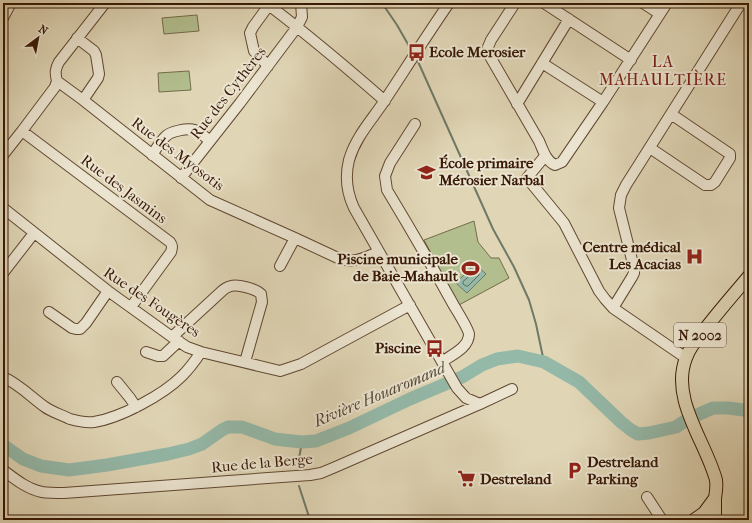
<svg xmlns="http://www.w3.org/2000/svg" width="752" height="523" font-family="'IM FELL French Canon',serif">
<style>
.green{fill:#b2be8e;stroke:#746b4a}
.water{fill:#94b9a9;stroke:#6f7967}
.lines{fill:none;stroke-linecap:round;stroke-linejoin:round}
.shore{stroke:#666857;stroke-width:1}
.stream{stroke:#6f7967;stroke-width:2}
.river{stroke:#94b9a9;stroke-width:13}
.minor-casing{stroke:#614831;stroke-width:12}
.major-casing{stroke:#371805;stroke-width:14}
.minor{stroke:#ebe4d0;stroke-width:10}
.major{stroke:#e0d6b6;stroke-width:12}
.labels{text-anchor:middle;stroke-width:4;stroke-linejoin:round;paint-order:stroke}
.shield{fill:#ebe4d0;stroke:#6d5542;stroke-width:1}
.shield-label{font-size:14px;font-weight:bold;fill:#371805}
.poi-label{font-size:15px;font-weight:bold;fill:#371805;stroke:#ebe4d0;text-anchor:start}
.street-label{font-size:15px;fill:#371805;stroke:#ebe4d0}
.neighbourhood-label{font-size:16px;letter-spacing:1px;fill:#7a1f14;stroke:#ebe4d0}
.water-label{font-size:16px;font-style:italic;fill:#534836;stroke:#ebe4d0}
</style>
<rect width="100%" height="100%" fill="#e0d6b6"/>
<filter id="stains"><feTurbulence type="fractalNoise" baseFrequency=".005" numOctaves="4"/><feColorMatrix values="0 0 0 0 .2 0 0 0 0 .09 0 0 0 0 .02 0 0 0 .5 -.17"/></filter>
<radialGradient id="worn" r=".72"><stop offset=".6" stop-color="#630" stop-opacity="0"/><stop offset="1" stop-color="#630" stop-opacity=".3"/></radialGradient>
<path class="green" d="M197,15l2,16 -35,3 -2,-16z
M189,71l2,19 -32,2 -1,-19z
M474,221l4,21 13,16h8l10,20 -50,27 -35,-65z"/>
<path class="water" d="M475,264l11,10 -19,19 -11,-10z"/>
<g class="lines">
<path class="shore" d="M475,271c2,-1 5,1 4,4l-11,11h-2l-3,-2v-2z"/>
<path class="stream" d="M382,3l15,22 16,28
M416,58l4,8 73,163 21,38 15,33 7,24 8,38
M298,464l4,-22
M299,486l11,34"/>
<path class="river" d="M3,445l20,14 18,7 28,4 38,-5 61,-11 21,-5 13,-5 20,-14 6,-3h14l33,12 8,1 19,2 14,-1 33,-13 61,-29 52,-22 20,-12 15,-6 21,-3 26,6 35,20 42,40 10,8 7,4 11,-1 27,-6 12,-8 25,-11h15l16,2 5,2"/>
<defs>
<path id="minor" d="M105,3l-46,59c-4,7 -4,11 -2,19l26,19 127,100 85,38 45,21c16,4 24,-1 38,-7
M266,3c41,31 80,64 119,98
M449,3c-22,32 -43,65 -64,97 -13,20 -29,36 -36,60 -4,16 -2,33 5,48l103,180 9,10 14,6
M515,3l-24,37 -3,7v6l51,88c4,9 7,20 16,24l7,-3 41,-60 64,-99
M544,3l87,57
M643,3l17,11
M3,18l8,-15
M77,38l17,13 2,4 3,19 -1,4 -15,22
M542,63l61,39
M268,66l-14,-15 -4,-18 3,-6 16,-22
M517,104l52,-85
M415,124l-25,39 -5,13 2,14c23,38 45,76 66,114 4,7 15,24 16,30 0,14 -18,21 -27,28
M22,131l33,-44 2,-6
M650,148l55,37h6l4,-3 15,-24v-4l-59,-40
M3,155l19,-24 148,111c3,4 2,6 1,10l-40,55
M152,155c4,-6 8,-13 13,-18 5,-6 22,-9 30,-7 5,2 10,7 15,11
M545,156l-18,22 37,45 35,68 6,8 8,9 73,50
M181,178l59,-75 57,-76 5,-10 -1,-14
M3,208l105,83 64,46 15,10 14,5 79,19 21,-7 109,-59
M280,266l15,-28
M3,273l31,-40
M613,308l19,-31 2,-4v-5l-15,-60 2,-13 5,-10 115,-182
M49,312l23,16 4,1h4l6,-6 22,-32
M172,337l50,-46c2,-2 5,-4 9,-5 7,-2 25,3 30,8l1,8 -17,60
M146,352l12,4h5l16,-15
M3,377c16,7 28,20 42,30 7,5 17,8 25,12 7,2 16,4 24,3 26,-4 69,-27 88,-46 7,-7 13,-15 19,-24
M117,382l13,16 6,9
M3,470c12,9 24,19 39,22 7,1 15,1 22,1l246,-18 11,-2 12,-5 147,-64 32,-15
M647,497l15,23"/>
<path id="major" d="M694,520l10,-7 11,-15
M714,520l1,-3c0,-6 0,-12 0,-19 1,-6 2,-11 1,-18 -10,-38 -46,-81 -30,-122 3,-9 10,-18 16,-25 15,-20 31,-38 47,-57"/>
</defs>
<use href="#minor" class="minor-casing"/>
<use href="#major" class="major-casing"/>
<use href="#minor" class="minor"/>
<use href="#major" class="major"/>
</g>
<defs>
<symbol id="bus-bare" viewBox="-9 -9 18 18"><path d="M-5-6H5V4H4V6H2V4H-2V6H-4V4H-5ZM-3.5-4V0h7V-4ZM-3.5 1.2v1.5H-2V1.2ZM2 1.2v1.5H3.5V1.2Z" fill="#8f2418" stroke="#ebe4d0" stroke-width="2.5" paint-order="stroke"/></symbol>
<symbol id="school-bare" viewBox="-9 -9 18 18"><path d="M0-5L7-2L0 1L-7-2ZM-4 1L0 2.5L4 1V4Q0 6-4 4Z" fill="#8f2418" stroke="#ebe4d0" stroke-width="2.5" paint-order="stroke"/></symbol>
<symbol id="hospital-bare" viewBox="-9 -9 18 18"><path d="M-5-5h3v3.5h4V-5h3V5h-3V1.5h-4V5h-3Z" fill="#8f2418" stroke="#ebe4d0" stroke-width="2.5" paint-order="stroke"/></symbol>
<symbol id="stadium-bare" viewBox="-9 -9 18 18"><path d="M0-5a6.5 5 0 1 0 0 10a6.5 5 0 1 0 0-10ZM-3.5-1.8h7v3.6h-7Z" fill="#8f2418" stroke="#ebe4d0" stroke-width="2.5" paint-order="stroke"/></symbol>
<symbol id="parking-bare" viewBox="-9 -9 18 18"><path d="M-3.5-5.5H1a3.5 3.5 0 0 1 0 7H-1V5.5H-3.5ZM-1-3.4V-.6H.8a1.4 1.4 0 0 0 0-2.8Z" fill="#8f2418" stroke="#ebe4d0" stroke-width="2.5" paint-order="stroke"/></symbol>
<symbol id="supermarket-bare" viewBox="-9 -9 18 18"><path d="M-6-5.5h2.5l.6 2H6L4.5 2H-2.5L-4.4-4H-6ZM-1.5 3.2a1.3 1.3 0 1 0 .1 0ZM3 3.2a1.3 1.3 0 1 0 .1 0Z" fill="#8f2418" stroke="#ebe4d0" stroke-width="2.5" paint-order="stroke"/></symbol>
</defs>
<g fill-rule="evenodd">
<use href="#bus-bare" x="404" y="40" width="25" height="25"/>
<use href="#school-bare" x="414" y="160" width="25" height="25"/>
<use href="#hospital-bare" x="682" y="244" width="25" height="25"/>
<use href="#stadium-bare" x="458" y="256" width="25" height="25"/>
<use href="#bus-bare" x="422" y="336" width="25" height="25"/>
<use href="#parking-bare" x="562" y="458" width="25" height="25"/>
<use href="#supermarket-bare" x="454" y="466" width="25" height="25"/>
</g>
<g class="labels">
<rect class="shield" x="674" y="323" width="52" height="24" rx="3"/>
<g class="shield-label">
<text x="700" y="340">N 2002</text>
</g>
<g class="poi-label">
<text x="429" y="57">Ecole Merosier</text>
<text x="439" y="168">École primaire<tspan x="439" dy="17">Mérosier Narbal</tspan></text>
<text x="681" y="252" text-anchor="end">Centre médical<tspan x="681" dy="17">Les Acacias</tspan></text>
<text x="458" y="264" text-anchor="end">Piscine municipale<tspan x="458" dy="17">de Baie-Mahault</tspan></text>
<text x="421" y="353" text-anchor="end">Piscine</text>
<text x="587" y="467">Destreland<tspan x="587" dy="17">Parking</tspan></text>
<text x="480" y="484">Destreland</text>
</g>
<g class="street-label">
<text transform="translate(228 93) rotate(-52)" y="5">Rue des Cythères</text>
<text transform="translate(178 154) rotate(37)" y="5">Rue des Myosotis</text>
<text transform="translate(124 189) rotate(37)" y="5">Rue des Jasmins</text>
<text transform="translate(152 302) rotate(34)" y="5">Rue des Fougères</text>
<text transform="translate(262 463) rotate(-5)" y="5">Rue de la Berge</text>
</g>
<g class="neighbourhood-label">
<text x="663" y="67">LA<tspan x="663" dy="18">MAHAULTIÈRE</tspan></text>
</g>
<g class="water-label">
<text transform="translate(379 394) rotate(-23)" y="6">Rivière Houaromand</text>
</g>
</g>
<rect width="752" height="523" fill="none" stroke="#e0d6b6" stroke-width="16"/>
<rect x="4" y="4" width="744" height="515" fill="none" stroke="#371805" stroke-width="2"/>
<rect x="8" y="8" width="736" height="507" fill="none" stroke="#371805"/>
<g transform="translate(38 38) rotate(32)" stroke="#ebe4d0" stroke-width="3" paint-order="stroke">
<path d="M0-3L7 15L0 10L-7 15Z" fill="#371805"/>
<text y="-6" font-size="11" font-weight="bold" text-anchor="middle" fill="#371805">N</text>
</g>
<rect width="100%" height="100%" filter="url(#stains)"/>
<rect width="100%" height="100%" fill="url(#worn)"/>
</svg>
